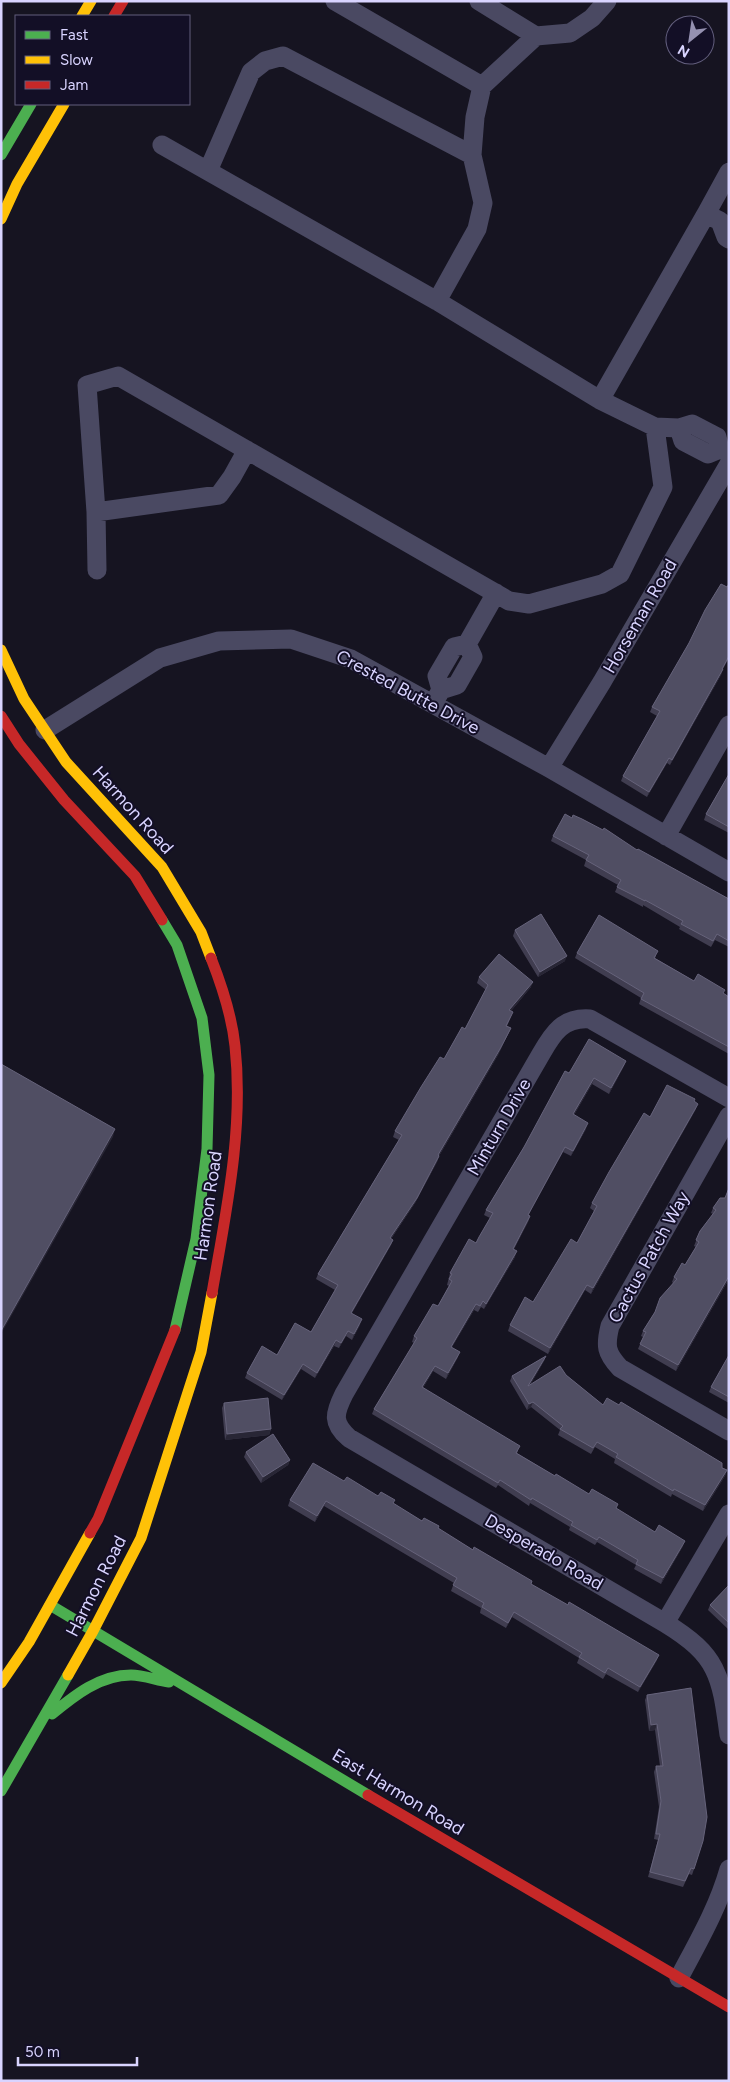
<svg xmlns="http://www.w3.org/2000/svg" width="730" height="2082" font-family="Figtree,sans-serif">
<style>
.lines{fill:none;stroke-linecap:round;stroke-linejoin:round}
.street{stroke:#4a4962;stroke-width:19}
.fast{stroke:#4caf50;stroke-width:11}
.slow{stroke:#ffc107;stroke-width:11}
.jam{stroke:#c62828;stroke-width:11}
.wall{fill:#403d50}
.shaded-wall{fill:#282635}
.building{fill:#504e63;stroke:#66637b}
.labels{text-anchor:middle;stroke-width:4;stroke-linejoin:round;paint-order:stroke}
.street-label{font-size:18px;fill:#d9d4ff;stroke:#130f26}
</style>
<rect width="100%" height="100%" fill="#161421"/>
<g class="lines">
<path class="street" d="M335,1l147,85
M479,1l57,35 -54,50 -7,31 -3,38 11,48 -6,26 -40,72 163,99 55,27 24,1 13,-4 25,13 3,12 9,4
M536,36l34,-3 22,-15 15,-17
M162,145l275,156
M208,171l43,-99 14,-11 18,-5 189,99
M729,172l-23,42 14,7 6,16 3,2
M600,400l106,-186
M679,428l4,13 25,13 12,-5
M96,512l123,-17 13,-18 15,-27
M97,570l-1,-58 -9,-127 31,-9 391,225 20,3 73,-20 18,-10 43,-87 -8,-60
M441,690l16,-5 16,-28 -6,-13
M433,704l8,-14 -4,-14 17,-29 13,-3 29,-51
M45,730l115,-72 59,-17 72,-2 60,20 198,109 180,104
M549,768l53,-86 127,-218
M666,836l63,-111
M729,1098l-139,-79c-27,-2 -37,14 -49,35l-197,340c-10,20 -12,29 5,44l316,185c54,33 56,53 64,112
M729,1116l-119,210c-5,20 -4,27 10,42l109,63
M665,1623l64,-109
M679,1978c19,-36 39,-70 50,-109"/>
<path class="fast" d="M1,155l30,-51
M162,920l15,25 25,73 7,57 -2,74 -11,90 -21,91
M50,1605l318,190
M52,1714c23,-19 48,-39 79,-39 12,0 25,5 38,7
M1,1791l67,-116"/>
<path class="slow" d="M82,16l9,-15
M1,219l16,-35 47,-80
M1,650l23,49 42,63 96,105 39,65 10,26
M68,1675l25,-44 48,-93 60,-186 11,-59
M1,1683l28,-41 61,-109"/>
<path class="jam" d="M114,16l9,-15
M1,716l18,28 45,56 71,76 27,44
M211,958c11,28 21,59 24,88 9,83 -9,166 -23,247
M90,1533l8,-14 77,-189
M368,1795l361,212"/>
</g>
<path class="wall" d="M729,584v74l-6,11 -2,6 -51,90 -3,-2 -20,34 -26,-16 2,-5 34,-60 -7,-4 2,-5z
M729,774v59l-25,-13 2,-6z
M553,836l84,14 92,49v48l-14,-7 -4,7 -32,-18 1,-2 -37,-22v2l-28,-15 3,-7 -34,-19 2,-6 -35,-19z
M515,930l50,31 -27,16 -25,-41z
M577,953l79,3 -1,2 39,23 35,16v57l-90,-50 2,-6 -66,-40z
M479,977l52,10 -20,24 2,1 -6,14 4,2 -13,27 -59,101 -2,6 -22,41 -24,36 2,1 -2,5 -39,68 8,12 -8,15 -6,-4 -7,12 -5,-2 -19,32 -14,-9 -19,31 -37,-22 2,-5 30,-18 34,-23 24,-42 -19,-11 2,-5 81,-134 -6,-3 2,-6 70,-102 21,-39 -9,-7z
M626,1061l-2,5 -15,28 -17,-10 -18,31 12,14 -15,27 -8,-4 -35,63 2,1 -2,6 -14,27 1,8 -31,52 -3,-2 -3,5 -4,-2 -22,37 6,10 -12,22 -13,-8 -10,17 95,63 -1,2 38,23 61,33 39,23 28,14 -22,38 -27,-15 2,-4 -39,-23 -2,3 -26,-15 1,-3 -40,-24 -1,3 -31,-21 -2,3 -124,-74 2,-5 40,-66 -2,-1 2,-6 24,-30 11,-20 -2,-1 3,-12 26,-30 14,-25 -6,-3 2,-5 83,-137z
M694,1101l2,8 -105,185 -6,-4 -37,64 -40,-23 2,-6 23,-23 44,-59 17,-32 -4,-3 2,-5 58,-86z
M720,1198l9,81 -53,92 -38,-22 5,-12 -2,-1 2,-5 30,-48 -1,-1 2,-5 11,-12 11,-18 -2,-1 6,-15 13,-17 -2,-1 2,-5z
M729,1355v48l-20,-11 2,-5z
M546,1356l-2,5 -14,24 36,-10 37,30 124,65 -2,6 -22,35 -31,-17 -1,3 -57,-34 1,-4 -20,-12 -4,7 -33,-19 2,-5 -29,-23 -4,3 -17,-29 2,-5z
M224,1403l47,26 -2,6 -44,5 -3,-32z
M246,1452l44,8 -2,5 -27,18 -17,-26z
M344,1481l34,15 44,25 17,5 -1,3 93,55 126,76 -19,32 -32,-18 -3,5 -26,-16 2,-5 -67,-41 -6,11 -26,-15 1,-5 -30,-17 3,-8 -130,-77 -9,16 -27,-16 2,-6z
M729,1585v45l-21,-20 2,-5z
M691,1688l3,181 -2,6 -3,-1 -6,13 -35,-10 10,-37 -4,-1 5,-32 -5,-35 2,-6h4l-5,-36 -6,1 -4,-31 2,-5z"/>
<path class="shaded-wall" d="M723,669l-2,6 -51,90 2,-5z
M669,758l-2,5 -20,34 2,-5z
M567,956l-2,5 -27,16 2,-5z
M533,982l-2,5 -24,29 2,-6z
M511,1028l-13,27 -62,106 2,-6z
M626,1061l-2,5 -15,28 2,-6z
M594,1078l-2,6 -21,36 2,-6z
M698,1104l-2,5 -105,185 2,-6z
M588,1123l-2,6 -15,27 2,-5z
M115,1129l-2,8 -112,197v-3z
M565,1147l-2,5 -37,68 2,-5z
M439,1156l-2,6 -22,41 -27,40 2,-5z
M530,1216l-2,6 -17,32 2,-5z
M393,1240l-2,5 -42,73 2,-5z
M517,1251l-2,6 -31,52 2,-5z
M729,1276v3l-53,92 2,-6z
M587,1285l-2,5 -37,64 2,-6z
M476,1304l-2,6 -25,42 2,-5z
M362,1319l-2,6 -8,15 2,-6z
M348,1331l-2,5 -7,12 2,-5z
M336,1340l-2,6 -19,32 2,-5z
M460,1352l-2,5 -12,22 2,-6z
M546,1356l-2,5 -18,31 2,-6z
M303,1364l-2,5 -19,31 2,-5z
M435,1366l-2,5 -13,22 2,-6z
M533,1402l-2,5 -4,3 2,-6z
M271,1429l-2,6 -44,5 2,-6z
M290,1460l-2,5 -27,18 2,-6z
M727,1470l-2,6 -22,35 2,-6z
M326,1501l-2,5 -9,16 2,-6z
M685,1541l-2,5 -22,38 2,-6z
M514,1612l-2,5 -6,11 2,-5z
M659,1655l-2,5 -19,32 2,-5z
M657,1724l-2,6 -6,1 2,-6z"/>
<path class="building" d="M721,584l6,3 2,-3v72l-7,13h1l-51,91 -3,-2 -20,34 -26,-16 37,-65 -8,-4 37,-64 16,-33z
M729,774v53l-23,-13z
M565,814l7,4 1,-3 9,4 21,11 1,-2 33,22 1,-1 91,50v42l-12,-7 -4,7 -32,-17 2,-3 -38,-21v1l-28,-14 4,-7 -35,-20 3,-5 -36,-19z
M541,914l26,42 -27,16 -25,-42z
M599,915l59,36 -4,7 40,23 4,-7 27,16 -2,3 6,4v50l-88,-48 3,-6 -67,-40z
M499,954l34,28 -24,28 4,2 -7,14 5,2 -11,21 -62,106 1,1 -22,42 -27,40 3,2 -42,73 11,6 -8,15 -6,-3 -7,12 -5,-3 -19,33 -14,-9 -19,31 -37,-22 15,-27 15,9 18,-32 16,9 27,-47 -20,-11 84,-139 -7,-4 26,-44 19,-30 4,2 18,-32 3,2 23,-44 -9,-8z
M589,1039l37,22 -15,27 -17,-10 -21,36 15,9 -15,28 -8,-4 -37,68 2,1 -17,33 4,2 -31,53 -3,-3 -3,5 -4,-2 -25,43 9,5 -12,21 -13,-7 -13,21 98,59 -4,7 39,23 1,-2 33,20 3,-5 26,15 -2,4 39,24 4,-7 26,16 -22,37 -27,-14 2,-4 -39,-23 -2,3 -26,-15 2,-3 -41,-24 -1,2 -31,-20 -2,3 -124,-74 43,-71 -3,-2 19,-32 5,2 14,-25 -3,-2 3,-5 -2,-1 19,-34 7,4 3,-6 14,-24 -7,-3 38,-63 41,-76 4,2 2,-3z
M1,1064l114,65 -114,202z
M667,1085l28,14 -1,2 4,3 -105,184 -6,-3 -37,63 -40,-23 15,-28 8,5 38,-63 6,4 20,-37 -5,-3 17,-31 35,-59 6,4z
M729,1188v88l-51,89 -38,-21 6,-12 -3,-1 12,-19 5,-14 17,-19 -3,-2 8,-14 3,2 14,-23 -3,-2 4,-9 16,-21 -3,-2 7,-10h5z
M729,1355v42l-18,-10z
M546,1356l-18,30 32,-20 6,9 37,30 4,-7 12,7 2,-3 101,61v5l5,2 -22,35 -31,-16 -1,2 -57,-34 2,-3 -21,-12 -4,6 -33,-19 3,-3 -30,-24 -4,2 -17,-28z
M268,1398l3,31 -44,5 -3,-31z
M273,1434l17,26 -27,17 -17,-25z
M313,1463l31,18 3,-4 31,19 3,-4 14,8 -2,3 29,18 2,-3 15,8 -1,2 35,22 1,-3 58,34 -1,3 37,21 1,-3 90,53 -19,32 -32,-19 -3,5 -26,-16 3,-4 -68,-41 -6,11 -26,-16 2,-4 -31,-18 4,-7 -131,-77 -9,15 -27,-16z
M729,1585v38l-19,-18z
M691,1688l16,129 -4,24 -9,28 -3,-1 -6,13 -35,-9 10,-38h-4l5,-33 -5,-35h7l-6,-42 -6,1 -4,-30z"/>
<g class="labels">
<g class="street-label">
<text transform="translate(640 616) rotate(-60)" y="6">Horseman Road</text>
<text transform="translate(408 692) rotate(28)" y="6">Crested Butte Drive</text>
<text transform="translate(133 810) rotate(48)" y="6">Harmon Road</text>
<text transform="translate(499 1127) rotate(-60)" y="6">Minturn Drive</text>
<text transform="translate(208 1206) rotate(-82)" y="6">Harmon Road</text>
<text transform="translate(649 1257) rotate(-61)" y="6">Cactus Patch Way</text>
<text transform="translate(544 1552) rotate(30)" y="6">Desperado Road</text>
<text transform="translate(96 1586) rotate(-63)" y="6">Harmon Road</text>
<text transform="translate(398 1792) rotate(31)" y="6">East Harmon Road</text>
</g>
</g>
<rect width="730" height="2082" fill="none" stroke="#d9d4ff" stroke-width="5"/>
<rect x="15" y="15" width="175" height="90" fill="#130f26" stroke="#625e7d"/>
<rect x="25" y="31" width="25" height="8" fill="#4caf50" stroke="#625e7d"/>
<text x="60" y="40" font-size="15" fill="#d9d4ff">Fast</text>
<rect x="25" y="56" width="25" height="8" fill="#ffc107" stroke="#625e7d"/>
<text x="60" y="65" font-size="15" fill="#d9d4ff">Slow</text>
<rect x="25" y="81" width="25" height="8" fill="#c62828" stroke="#625e7d"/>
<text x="60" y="90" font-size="15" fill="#d9d4ff">Jam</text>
<g transform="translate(690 40) rotate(210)"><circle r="24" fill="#130f26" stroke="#625e7d"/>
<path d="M0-4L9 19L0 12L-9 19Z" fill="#9591b1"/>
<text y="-8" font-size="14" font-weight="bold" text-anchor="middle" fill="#d9d4ff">N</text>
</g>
<path d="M18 2057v8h119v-8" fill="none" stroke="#d9d4ff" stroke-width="2.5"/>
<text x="25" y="2057" font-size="15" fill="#d9d4ff" stroke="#130f26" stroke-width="4" paint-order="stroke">50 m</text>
</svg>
